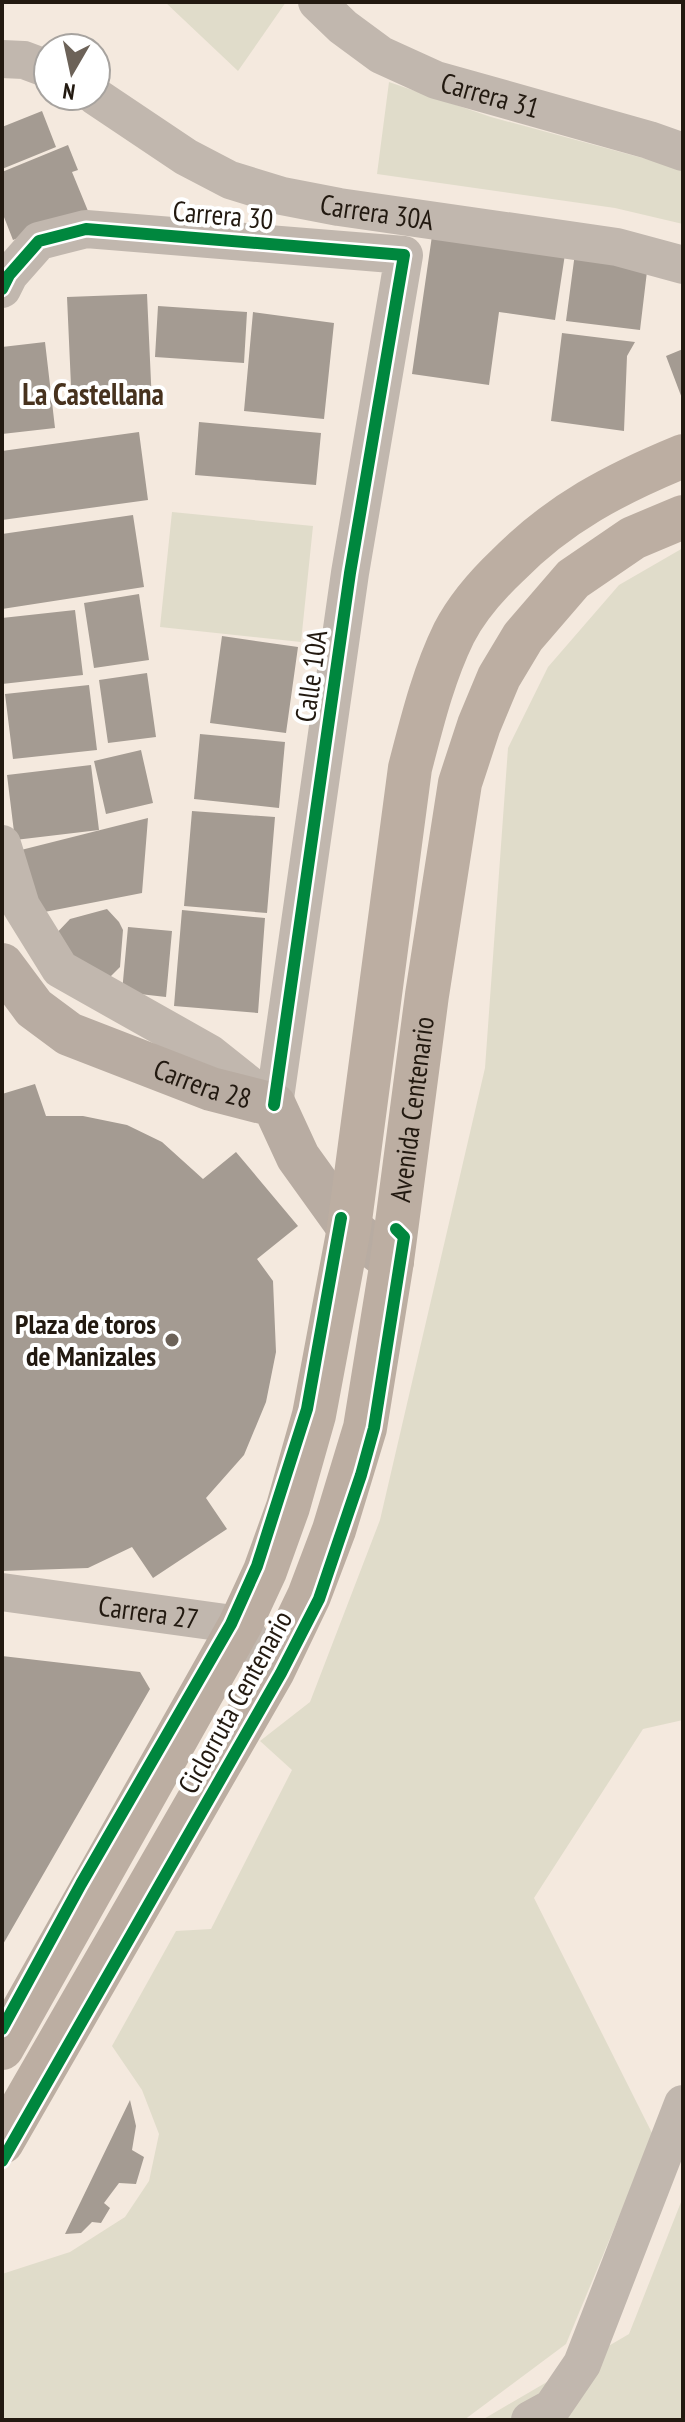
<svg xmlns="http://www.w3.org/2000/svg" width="685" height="2422" font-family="'PT Sans Narrow',sans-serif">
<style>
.green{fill:#e0dcca}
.building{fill:#a49b92}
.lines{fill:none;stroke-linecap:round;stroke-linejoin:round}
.street{stroke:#c1b7ae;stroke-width:38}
.secondary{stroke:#b8aca2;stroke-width:44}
.primary{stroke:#bcaea2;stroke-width:44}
.cycleway-casing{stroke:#fff;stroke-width:17}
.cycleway{stroke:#00873e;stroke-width:12}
.poi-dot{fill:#6c6258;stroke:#fff;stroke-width:3}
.labels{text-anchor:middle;stroke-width:8;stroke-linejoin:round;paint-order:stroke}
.street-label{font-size:28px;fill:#221910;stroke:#fff}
.poi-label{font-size:28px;font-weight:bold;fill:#221910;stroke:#fff;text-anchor:end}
.neighbourhood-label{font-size:30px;font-weight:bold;fill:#47321e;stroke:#fff}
</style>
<rect width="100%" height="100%" fill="#f4e9de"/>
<path class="green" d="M165,2h121l-48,69z
M389,82l102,35 192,52v55l-68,-16 -238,-34z
M172,512l141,14 -12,116 -141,-15z
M683,548v1172l-40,9 -109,169 119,237 -87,209 -102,76h-462v-146l68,-22 55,-35 24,-36 10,-47 -17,-44 -30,-44 64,-115 35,-2 81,-159 -32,-29 50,-39 70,-182 105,-452 23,-320 40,-81 71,-82z
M683,2197v223h-201l147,-86z"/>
<path class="building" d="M42,111l14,36 -54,22v-42z
M68,145l10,25 -6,2 16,39 -75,29 -11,-28v-40z
M434,222l133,19 -12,79 -56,-8 -10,73 -77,-11z
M575,253l73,10 -8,67 -74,-9z
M147,294l5,110 -80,4 -5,-111z
M158,306l89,6 -3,51 -89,-6z
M253,312l81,11 -10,96 -80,-8z
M562,333l73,9 -8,14 -3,75 -73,-10z
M45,342l10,86 -53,6v-87z
M683,349v52l-17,-45z
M199,422l122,11 -5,52 -121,-10z
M139,432l9,68 -146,20v-69z
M133,515l11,72 -142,22v-75z
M139,594l10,66 -55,8 -10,-65z
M75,610l8,65 -81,9v-66z
M222,636l76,11 -12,86 -76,-10z
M147,673l9,64 -48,6 -9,-63z
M89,685l8,65 -84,9 -8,-65z
M200,734l85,8 -6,66 -85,-9z
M141,750l12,53 -47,11 -12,-53z
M91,765l8,65 -84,10 -8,-65z
M192,811l83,6 -8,96 -83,-7z
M148,818l-6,75 -113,22 -8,-65z
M107,909l12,13 4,8 -3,37 -19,19 -50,-47 19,-20z
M182,910l83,8 -7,95 -84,-7z
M128,927l44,4 -6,66 -44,-5z
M35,1084l11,32h37l44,9 35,17 41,37 33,-27 62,74 -41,33 16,22 3,71 -10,50 -22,53 -38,43 21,31 -74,49 -21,-31 -44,21 -86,3v-477z
M2,1656l138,16 10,17 -148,257z
M130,2100l6,26 -4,24 12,7 -8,27 -17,-1 -15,20 6,5 -9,15 -9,-1 -11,11 -16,1z"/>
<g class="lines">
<g class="street">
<path id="s1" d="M317,2l26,25 38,28 55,25 213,60 34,12"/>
<path d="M2,59l22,1 24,9"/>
<path id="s2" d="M95,96l91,61 44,23 52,16 57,11 278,40 66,18"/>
<path d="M2,289l7,-14 30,-34 47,-12 318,26 -54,318 -76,532"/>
<path d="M2,844l19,62 39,63 149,84 63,50"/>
<path id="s3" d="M2,1592l238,33 33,46"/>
<path d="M530,2420l22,-12 30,-44 101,-260"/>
</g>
<path class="secondary" id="s4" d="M2,965l32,43 35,26 142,55 63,16 24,52 51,71 43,33"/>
<g class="primary">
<path d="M2,2048l238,-423 25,-54 23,-64 26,-92 35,-187 61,-460c12,-46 23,-92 44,-135 13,-25 33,-48 53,-67 52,-53 108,-82 176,-110"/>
<path id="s5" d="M2,2142l271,-471 36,-75 25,-66 31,-102 27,-167 35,-266 33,-212 19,-58 20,-48 24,-40 50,-58 60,-41 50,-21"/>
</g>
<defs>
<path id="cycleway" d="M2,289l7,-14 30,-34 47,-12 318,26 -54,318 -76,532
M2,2029l79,-145 150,-260 26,-58 50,-157 34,-191
M2,2161l279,-488 38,-74 42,-124 13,-47 30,-191 -8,-8"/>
</defs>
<use href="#cycleway" class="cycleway-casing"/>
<use href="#cycleway" class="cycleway"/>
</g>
<circle class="poi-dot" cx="172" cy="1340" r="8"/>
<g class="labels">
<g class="street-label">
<text dy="10" stroke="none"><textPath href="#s1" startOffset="200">Carrera 31</textPath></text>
<text dy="10" stroke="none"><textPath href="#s2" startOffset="310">Carrera 30A</textPath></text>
<text transform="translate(223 215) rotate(5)" y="10">Carrera 30</text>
<text transform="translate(311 676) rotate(-82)" y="10">Calle 10A</text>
<text dy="10" stroke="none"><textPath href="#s4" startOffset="240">Carrera 28</textPath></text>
<text dy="10" stroke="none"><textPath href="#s5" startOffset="1126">Avenida Centenario</textPath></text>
<text dy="10" stroke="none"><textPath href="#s3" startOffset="148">Carrera 27</textPath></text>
<text transform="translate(235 1702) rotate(-61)" y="10">Ciclorruta Centenario</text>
</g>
<g class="poi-label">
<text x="156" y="1334">Plaza de toros<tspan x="156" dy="32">de Manizales</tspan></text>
</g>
<g class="neighbourhood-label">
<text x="93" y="405">La Castellana</text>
</g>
</g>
<rect width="685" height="2422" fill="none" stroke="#221910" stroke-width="8"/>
<g transform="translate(72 72) rotate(189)"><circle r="38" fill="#ffffff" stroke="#a7a39f" stroke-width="2"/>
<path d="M0-6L14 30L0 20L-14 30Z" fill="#6c6258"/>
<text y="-12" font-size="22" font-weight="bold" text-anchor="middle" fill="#221910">N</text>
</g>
</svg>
